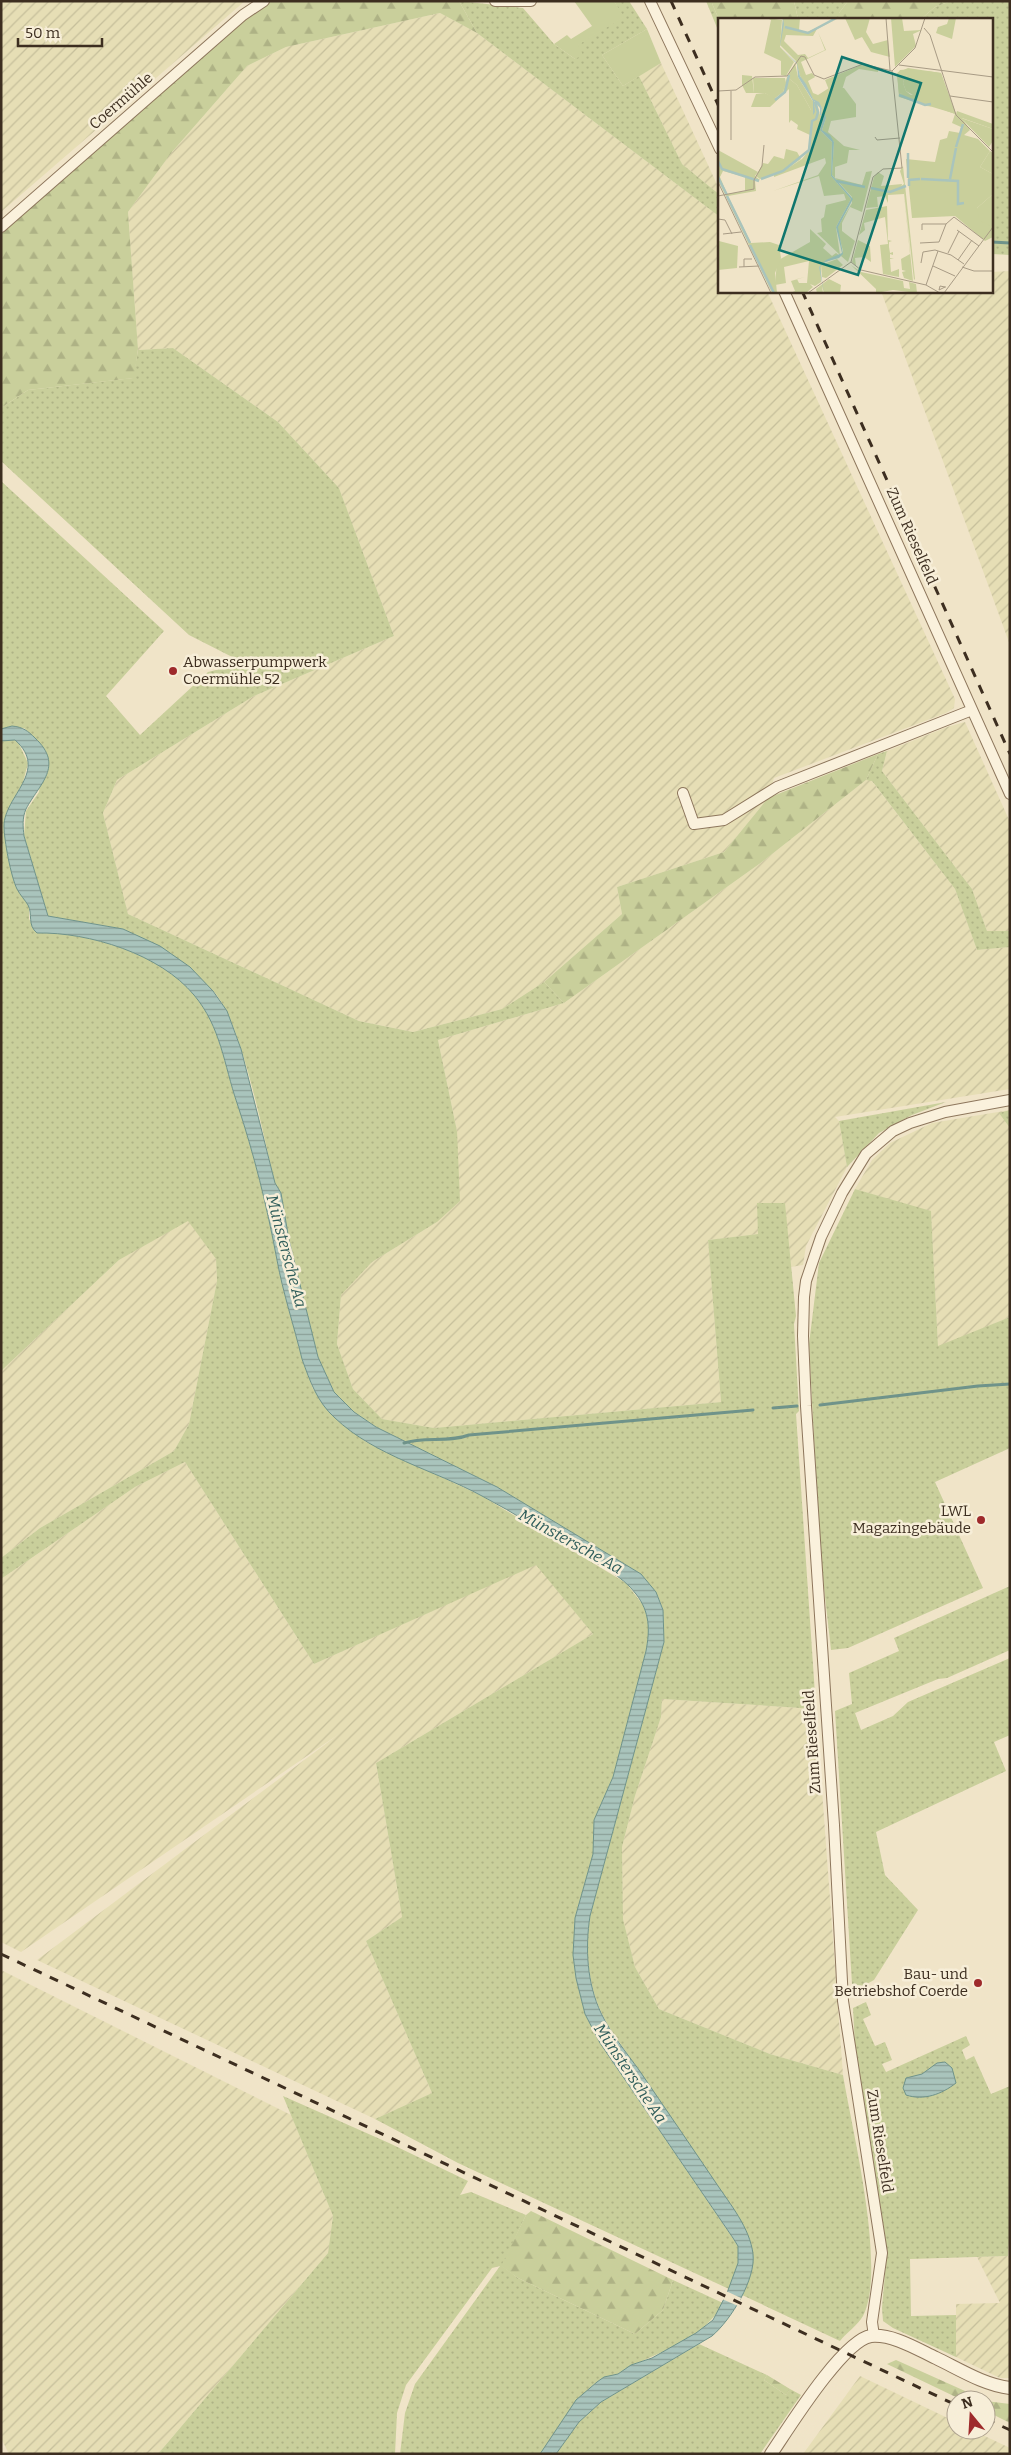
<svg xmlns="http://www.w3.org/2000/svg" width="1011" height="2455" font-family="Bitter,serif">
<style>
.farmland{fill:url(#farmland-furrows)}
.grass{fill:url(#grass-dots)}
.forest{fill:url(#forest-firs)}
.garden{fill:#c9cf9b}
.water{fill:url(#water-rules);stroke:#6f938a}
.pier{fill:#f0e4c8}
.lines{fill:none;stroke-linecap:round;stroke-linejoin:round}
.stream{stroke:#6f938a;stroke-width:3}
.minor-casing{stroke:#8d765c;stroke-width:12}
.tertiary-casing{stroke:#8d765c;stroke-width:14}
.minor{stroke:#faf1dc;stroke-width:10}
.tertiary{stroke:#faf1dc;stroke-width:12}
.rail{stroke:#3d2e20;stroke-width:3;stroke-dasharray:9 9;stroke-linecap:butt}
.poi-dot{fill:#9e2a2b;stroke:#f7eed8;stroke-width:2}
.labels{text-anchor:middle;stroke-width:5;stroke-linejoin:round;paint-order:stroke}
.street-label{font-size:15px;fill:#3d2e20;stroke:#f7eed8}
.poi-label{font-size:15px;fill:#3d2e20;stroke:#f7eed8;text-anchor:end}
.water-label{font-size:16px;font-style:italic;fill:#2f5d5a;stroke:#f7eed8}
.inset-river{fill:none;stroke:#a9c4bc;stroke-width:2.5}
.inset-road{fill:none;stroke:#a89b85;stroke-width:1}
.view{fill:#0f766e;fill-opacity:0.15;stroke:#0f766e;stroke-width:2.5}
.inset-edge{fill:none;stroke:#3d2e20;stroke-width:2.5}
</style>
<defs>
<pattern id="farmland-furrows" width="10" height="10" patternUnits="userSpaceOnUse" patternTransform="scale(1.25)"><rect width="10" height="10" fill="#e6deb5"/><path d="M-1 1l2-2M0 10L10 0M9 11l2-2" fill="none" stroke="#c6bf9b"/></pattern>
<pattern id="grass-dots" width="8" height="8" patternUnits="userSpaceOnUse" patternTransform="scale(1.25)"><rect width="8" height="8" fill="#c9cf9b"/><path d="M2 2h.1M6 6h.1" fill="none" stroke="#aeb285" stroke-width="1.8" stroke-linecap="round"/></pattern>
<pattern id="forest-firs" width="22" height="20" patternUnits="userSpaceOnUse" patternTransform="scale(1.25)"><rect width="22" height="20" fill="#c9cf9b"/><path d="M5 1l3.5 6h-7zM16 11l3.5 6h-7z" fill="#aeb285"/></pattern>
<pattern id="water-rules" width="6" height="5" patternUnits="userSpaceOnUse" patternTransform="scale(1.25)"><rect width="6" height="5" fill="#a9c4bc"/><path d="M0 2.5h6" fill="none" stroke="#8ba098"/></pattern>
</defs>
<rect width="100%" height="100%" fill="#f0e4c8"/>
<path class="farmland" d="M1,1h244l-244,211z
M440,13l37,20 243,184v74h47l188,408 -1,9 -8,5 -172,65 -6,20 -44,54 -107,35 5,27 -78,68 -42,27 -89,23 -54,-11 -231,-107 -25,-101 14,-33 137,-84 140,-60 -55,-148 -61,-66 -105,-74 -35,2 -10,-138 44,-60 75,-86 39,-19z
M661,63l59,128v4l-38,-31 -43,-88z
M1010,271v374l-129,-354h111v-19z
M965,722l45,100v109h-23l-15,-42 -90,-118 5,-20 60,-24z
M866,780h5l84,109 22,61 33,-3v142l-175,28 4,4 8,46 -41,79 -3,19 -12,2 -7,-64 -25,31 -51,6 13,162 -287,26 -52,-9 -29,-30 -16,-45 4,-50 31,-32 65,-40 20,-91 -19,-91 126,-37 198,-141z
M1010,1110v207l-72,30 -7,-135 -76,-23 17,-29 18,-17 42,-20z
M188,1220l28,39 1,22 -28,143 -15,27 -134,77 -39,30v-187l118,-111z
M185,1462l129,202 222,-100 57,70 -217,129 26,154 -36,24 66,152 -57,26 -338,-159 302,-226 -318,218 -20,-10v-363l134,-92z
M662,1699l154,10 27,366 -73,-21 -111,-45 -24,-42 -12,-48 -1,-72 13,-51 26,-79z
M1,1970l290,145 42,101 -5,37 -170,201h-149l-8,-16z
M1010,2256v122h-10l-44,-21v-53l44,-1 -23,-46z
M860,2376l96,46v8h16l38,18v6h-207z"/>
<path class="grass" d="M459,1l64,7 31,36 21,15 2,-14 46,-28 -9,-16h15l18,28 -45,26 21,31 16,-10 43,88 38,31v22l-243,-184z
M706,1h5l9,21v13z
M794,1h54l-9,12v6h-41z
M951,1h59v254l-18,-1v-235h-71l14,-12z
M173,348l105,74 61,66 55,148 -140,60 -137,84 -14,33 25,101 231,107 54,11 89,-23 42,-27 20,21 -126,37 19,91 3,70 -23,21 -65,40 -31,33 -4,49 16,45 29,30 52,9 287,-26 -13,-162 50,-6 -1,-31h28l11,113 -2,8 5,87 -3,3 20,295 -154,-10 -1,18 -26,79 -13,51 1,72 12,48 24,42 111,45 73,21c9,55 44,194 20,241 -5,9 -17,17 -23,25l-98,-46c17,-37 11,-51 -8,-85l-125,-183c-20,-34 -25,-71 -19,-111l74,-274 -1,-32 -5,-14 -21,-24 -140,-85 -121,-60 -22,-15 -20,-20 -16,-35 -29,-117 -8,-47 -6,-10c-11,-42 -34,-170 -65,-195l-87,-59 -75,-13 -24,-80 2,-25 13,-19 5,-44 -20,-20 -23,1v-248l163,150 -58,65 34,39 68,-63 36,-9 -55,-28 -188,-174v-53l27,-18 105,-12 5,-28z
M9,739l6,1 4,4 9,19 -7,27 -13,21 -4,14 1,9 9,47 15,25v13l8,14c52,-1 123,21 157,62 27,32 30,70 43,108 17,51 30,103 40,157 6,33 17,66 25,99l11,30 53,53 116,54 144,87 17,22 5,13 2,13 -4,20 -33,126 -19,43 -1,34 -18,64 -2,37 3,23 9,36 15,29 138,203v17l-9,26 -271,-126 -83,-44 57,-26 -66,-152 36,-24 -26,-154 217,-129 -57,-69 -222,99 -129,-202 -50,25 -134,92v-21l39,-30 134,-77 15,-27 28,-143 -1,-22 -28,-38 -69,39 -118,111v-630z
M887,751l-5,20 90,118 15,42h23v16l-33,3 -22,-61 -83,-108 -6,-1 12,-26z
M946,1102l-34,13 -33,18 -32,34 -8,-46z
M1010,1110v18l-11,-15z
M855,1189l76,22 7,135 72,-29v131l-75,34 48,106 -135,60 -17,2 -11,-98 -11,-208 10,-81z
M1010,1586v64l-63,28 -9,1 -83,34 6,17 32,-14 15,-14 102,-44v77l-16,7 12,29 -130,61 9,43 33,35 -44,70 -11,6 -11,-2 -17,-273 17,-7 -3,-31 50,-22 -5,-13z
M866,2002l5,13 -8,4 12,27 10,-4 7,18 -10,4 4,8 80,-36 4,9 -8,5 4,10 8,-4 17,38 19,-8v142l-2,28 -98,3 1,57 45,-1v42l-63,-29 -10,-7 -1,-13 4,-46 -1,-26 -30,-189 -2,-39z
M283,2096l106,47 79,38 -8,14 11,-3 55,23 -24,51 16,12 117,56 28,-24 10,-30 50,23c-21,40 -70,49 -105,71 -7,4 -15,4 -21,8 -25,19 -38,47 -57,72h-140l5,-41 10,-29 85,-118 -8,2 -86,117 -9,28 -2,41h-237l170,-201 5,-37z
M699,2344l68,31 -3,5 22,15 4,-6 11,6 -41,59h-204l23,-32 22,-20z"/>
<path class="forest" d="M272,1h187l18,32 -37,-20 -154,34 -39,19 -75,86 -44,60 10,137 -4,29 -106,12 -27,18v-174l247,-220z
M711,1h83l4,18h-78v3z
M848,1h103l-16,6 -14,12h-82v-6z
M878,754l-12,26 -104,82 -198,141 -20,-21 78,-68 -5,-27 107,-35 44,-54z
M531,2211l142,69 -10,30 -28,24 -117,-56 -17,-12 25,-51z
M896,2360l89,40h-23l-75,-36z
M767,2375l23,14 -4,6 -22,-15z
M986,2401l24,3v19l-24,-12z"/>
<path class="garden" d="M574,1h40l10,16 -46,28 5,10 -8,4 -21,-15 13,-9 4,4 21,-13z
M647,29l14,34 -38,23 -21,-31z"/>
<path class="water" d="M12,726c11,1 16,5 23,12 30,28 4,46 -9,71 -4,9 -3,18 -2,27l24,80 75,13 37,17 30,21 23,24 14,20 14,38 34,134 6,10 8,47 29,117 16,35 20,20 22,15 121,60 144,87 15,18 7,18 1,32 -74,274c-5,33 -3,67 11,97 10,21 25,39 38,57 26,38 52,76 77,113 14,21 34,45 37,71 3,25 -22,66 -41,82l-111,66 -22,20 -23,32h-16l36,-54 21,-18 7,-5 14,-3 13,-9 21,-7 44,-25 17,-13 14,-27 11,-30v-17l-5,-8 -133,-195 -15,-29 -9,-36 -3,-23 2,-37 18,-64 1,-34 19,-43 33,-126c4,-21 4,-39 -10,-57 -14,-19 -39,-30 -59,-42 -31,-18 -62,-39 -95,-56 -48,-26 -107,-40 -147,-78 -18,-16 -25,-37 -33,-59 -8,-33 -19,-66 -25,-99 -10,-54 -23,-106 -40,-157 -13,-38 -16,-76 -43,-108 -34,-41 -105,-63 -157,-62 -10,-8 -4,-19 -9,-28 -3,-5 -8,-10 -11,-16 -6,-12 -13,-49 -13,-63 0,-30 46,-55 11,-86l-14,1v-12z
M945,2062l7,6 4,15c-14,11 -32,18 -50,12l-3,-7 3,-10 16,-4 15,-11z"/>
<path class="pier" d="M726,2291l15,7 -3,8 -16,-7z"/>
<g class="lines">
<path class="stream" d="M992,242l18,1
M820,1405l158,-19 32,-2
M773,1408l24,-2
M404,1443c20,-7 45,0 65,-8l284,-25"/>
<defs>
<path id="minor" d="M495,1h36
M650,1l70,148
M1,227l242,-212 21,-14
M784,291l226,503
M683,793l11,31 30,-4 53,-33 195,-77
M874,2336l-2,-14 10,-69 -39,-252 -9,-176 -28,-419 -3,-70 1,-39 2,-16 15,-44 21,-44 24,-39 27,-23 17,-8 35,-11 65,-12"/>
<path id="tertiary" d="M771,2454c17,-25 72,-114 100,-118 22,-2 46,13 65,22 23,11 48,27 74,30"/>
</defs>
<use href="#minor" class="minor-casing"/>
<use href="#tertiary" class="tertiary-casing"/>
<use href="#minor" class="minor"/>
<use href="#tertiary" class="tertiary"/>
<path class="rail" d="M671,1l49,108
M802,291l208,463
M1,1954l955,451
M986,2419l24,11"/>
</g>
<g class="poi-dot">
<circle cx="173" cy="671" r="5"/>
<circle cx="981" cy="1520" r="5"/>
<circle cx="978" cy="1983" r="5"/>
</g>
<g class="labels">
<g class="street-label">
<text transform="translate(121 101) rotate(-41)" y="5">Coermühle</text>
<text transform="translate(912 536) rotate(66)" y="5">Zum Rieselfeld</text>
<text transform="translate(812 1742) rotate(-94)" y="5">Zum Rieselfeld</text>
<text transform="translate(880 2141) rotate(81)" y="5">Zum Rieselfeld</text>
</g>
<g class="poi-label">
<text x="183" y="667" text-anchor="start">Abwasserpumpwerk<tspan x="183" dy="17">Coermühle 52</tspan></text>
<text x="971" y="1516">LWL<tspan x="971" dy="17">Magazingebäude</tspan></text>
<text x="968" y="1979">Bau- und<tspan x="968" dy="17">Betriebshof Coerde</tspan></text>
</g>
<g class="water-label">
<text transform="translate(287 1251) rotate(75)" y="6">Münstersche Aa</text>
<text transform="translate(571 1541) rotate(29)" y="6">Münstersche Aa</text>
<text transform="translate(631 2073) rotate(56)" y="6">Münstersche Aa</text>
</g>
</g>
<g transform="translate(718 18)">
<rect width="275" height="275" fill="#f0e4c8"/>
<path d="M49,0l15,2 -2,27 14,15 -8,14 -5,-1v-14l-17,-8 7,-33zM65,0h17l-1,12 8,2 32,-14 -22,11 -4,7 -27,-1 -2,6 14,14 7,-1 3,4 17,-8 -7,-18 8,18 -25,12 5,13 6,-2 3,4 -7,4 5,12 5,2 11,-7h15l12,16v13l-25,4 -3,11 16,14 16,4h-11l-2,13 -12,4v11l27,7 4,-13 6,-1 -10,41 -12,-5 -8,16v8l13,10 -7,21 -7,-6 2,-5 -6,-23 15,-25v-6l-20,-22 2,-33 -12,-12 4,-12 -5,-4 1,-6 -9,-9 -13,-23 -4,-15 -16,-16zM127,0h25l-4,14 7,12 15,-4 2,17 -19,-5 -9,-15 -7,3zM173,0h11l2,13 18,-1 -9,4 3,12 -21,21zM231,0h7l-4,21 -16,-6 2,-6 9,-3zM77,45l3,14 14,23 5,3 3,12 4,1 -3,15 11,11 -1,34 20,23 -15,28 4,28 -23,-22 5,-1 -1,-13 3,-2 2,-12 20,-5 -2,-6 -20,2 -5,-20 -46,15 45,-16 8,-12 -1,-5 -51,19v-2l-14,4 -4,-3 7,-13 5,1 6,-8 10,3 2,-10 11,3 4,7 -19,13 20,-13 8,-10 1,-39 -14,-25 -10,-8zM190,50l33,5 15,41 -57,-17 -2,-24zM182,52l10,4 -5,2 -2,7 3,8 7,4 -14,-2zM35,60h32l1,5 -3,9 -9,7 -9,-6h-11zM243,100l32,11v12l-4,6zM272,133l3,2v21l-13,-7zM160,154l6,4 -3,10 21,-2 -2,8h4l9,89 -9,-3 -2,-6 4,-1 -4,-1 -1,-11 9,-5 -6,-60 -16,1v8l-3,-7 -8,1 1,10 -12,1 8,-31zM169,188l1,34 4,1 -3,1v5h3h-3l1,6 3,-1v3l-3,-1v4h4l-4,1 1,13 8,-3v8l-16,-3 -3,-29 8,-1 -3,-27 -21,6 1,7 -6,5 7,-25zM92,211l16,15 -3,4 9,8 4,-3 4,3 -19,8v18l-6,4 -5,-2 3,3 -7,6h-16l5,-2 -4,-10 14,-4 -8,2 2,4h8l2,-22 -25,6 2,16 -11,2 2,-24 33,-19zM140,222l12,6 1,16 -7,-5 -9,1 1,8 -4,-4zM119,241l6,6 -17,13 -4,-1 -1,-12zM111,261l12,6 -1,8h-16l-2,-7 1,7h-6l-1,-4z" fill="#c9cf9b" fill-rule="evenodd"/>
<path d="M143,47l9,1 8,3v3l-19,-3 -13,8 -4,13h-13l-4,-10zM196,51v5l-9,2 -2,7 3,8 7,6 -14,-4 -2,-19 3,-4zM209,53l14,2 10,32 -14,-28 -10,-3zM24,57l10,1 2,17h-8l-4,-8zM69,59l10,8 14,25 4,15 -5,18v-8l-13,-6 1,-4 -7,-5 -2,3v-34l-19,18h-19l5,-13 9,-1 11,6 7,-7zM217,87l15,6 3,-5 3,8 1,-3 36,13v5l-31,-11 8,12 -6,5 14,4 12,12 -10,16 13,7v20l-16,14 15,19 1,-3v13l-8,4 -30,-25 -43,2 -6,-59 29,3 5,-22 7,-2 2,-7 11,2 1,-6 -9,-4 3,-9 -22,-8 -7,1zM0,132l40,22 -3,4 5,4 -5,1 1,10 -28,5 23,47 19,-1 9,3 2,13 -6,15 2,20h-5l-54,-113zM5,153l22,6v14l-18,3 -7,-17zM185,148l12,113 -1,1 -10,-88h-4v-5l4,-3 -4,-13zM133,247l10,7 42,9 1,7 6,1 -1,-7 7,2 1,9 -24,-3 -17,3v-4z" fill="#c9cf9b" fill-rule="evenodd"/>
<path d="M275,176v30l-1,3 -13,-7 -2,-12zM1,223l19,5 -1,22 -19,2z" fill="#c9cf9b"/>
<path d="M65,0l1,6 -4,23 17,16 3,13 6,8 7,15 6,3 3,6 -1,6 4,1 1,3 -4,12 8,5 4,7 -2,33 21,24 -15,28 5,27 -4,4 -14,4 -5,5 4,26 -5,-26 7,-7 16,-7 -6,-26 15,-28 -20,-23 1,-34 -12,-12 4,-14 -4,-1v-7l-6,-7 1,11 -2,3v-14l-15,-24 -1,-13 -17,-17z" fill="#a9c4bc"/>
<path class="inset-river" d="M67,9l23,6 28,-15M181,77l26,10 6,-1M57,82l10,-8 4,-17M238,129l7,-23M190,135v25M0,143l4,8 37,12M0,159l9,18M43,161l22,-8 26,-21 3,-29 4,-2 2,-7 -3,-10M203,161l37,2v23l6,-1M232,161l6,-31M118,163l29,6M191,168v-6l11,-1M153,170l19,4 16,-6M9,178l23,47M32,227l24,48"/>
<path class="inset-road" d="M168,0l4,52M206,10l6,7 26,80 37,37M181,47l94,12M174,53l23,-23 10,-30M0,73l18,-1 19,-13 32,-1 14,-20 4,1 9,18 10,4 39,-15 29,7M232,78l43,6M157,119l2,3 23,-2M13,122v-49M0,164l53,111M0,178l36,-7v-9l8,-14 2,-21M0,201l7,1 7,14M204,212v-6h24l8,-7 29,22M239,212l22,16M5,216l18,-2M202,225l19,-1 7,-18M230,235l11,-22M240,242l14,-20M133,244l10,8 65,15 14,8M203,245l2,-11 12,-2 16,5 13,9M215,248l22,10M21,249l20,-1M26,249v-8h8M244,249l12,4h19M208,267l12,-34M227,269l-6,3 1,-4 5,1h1M90,275l43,-31 22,-85 10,-8 19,-1 -10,-97M226,275l49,-66"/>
<path class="view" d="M124,39l79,26 -63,192 -79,-25z"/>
<rect width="275" height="275" class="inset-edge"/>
</g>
<rect width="1011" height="2455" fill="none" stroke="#3d2e20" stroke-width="5"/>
<g transform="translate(971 2415) rotate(342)"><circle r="24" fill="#f7eed8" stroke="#ada18e"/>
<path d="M0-4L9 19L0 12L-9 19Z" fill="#9e2a2b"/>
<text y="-8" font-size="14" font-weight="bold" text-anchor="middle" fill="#3d2e20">N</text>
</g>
<path d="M18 38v8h84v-8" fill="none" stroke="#3d2e20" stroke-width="2.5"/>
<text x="25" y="38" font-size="15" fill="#3d2e20" stroke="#f7eed8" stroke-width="4" paint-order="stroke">50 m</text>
</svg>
